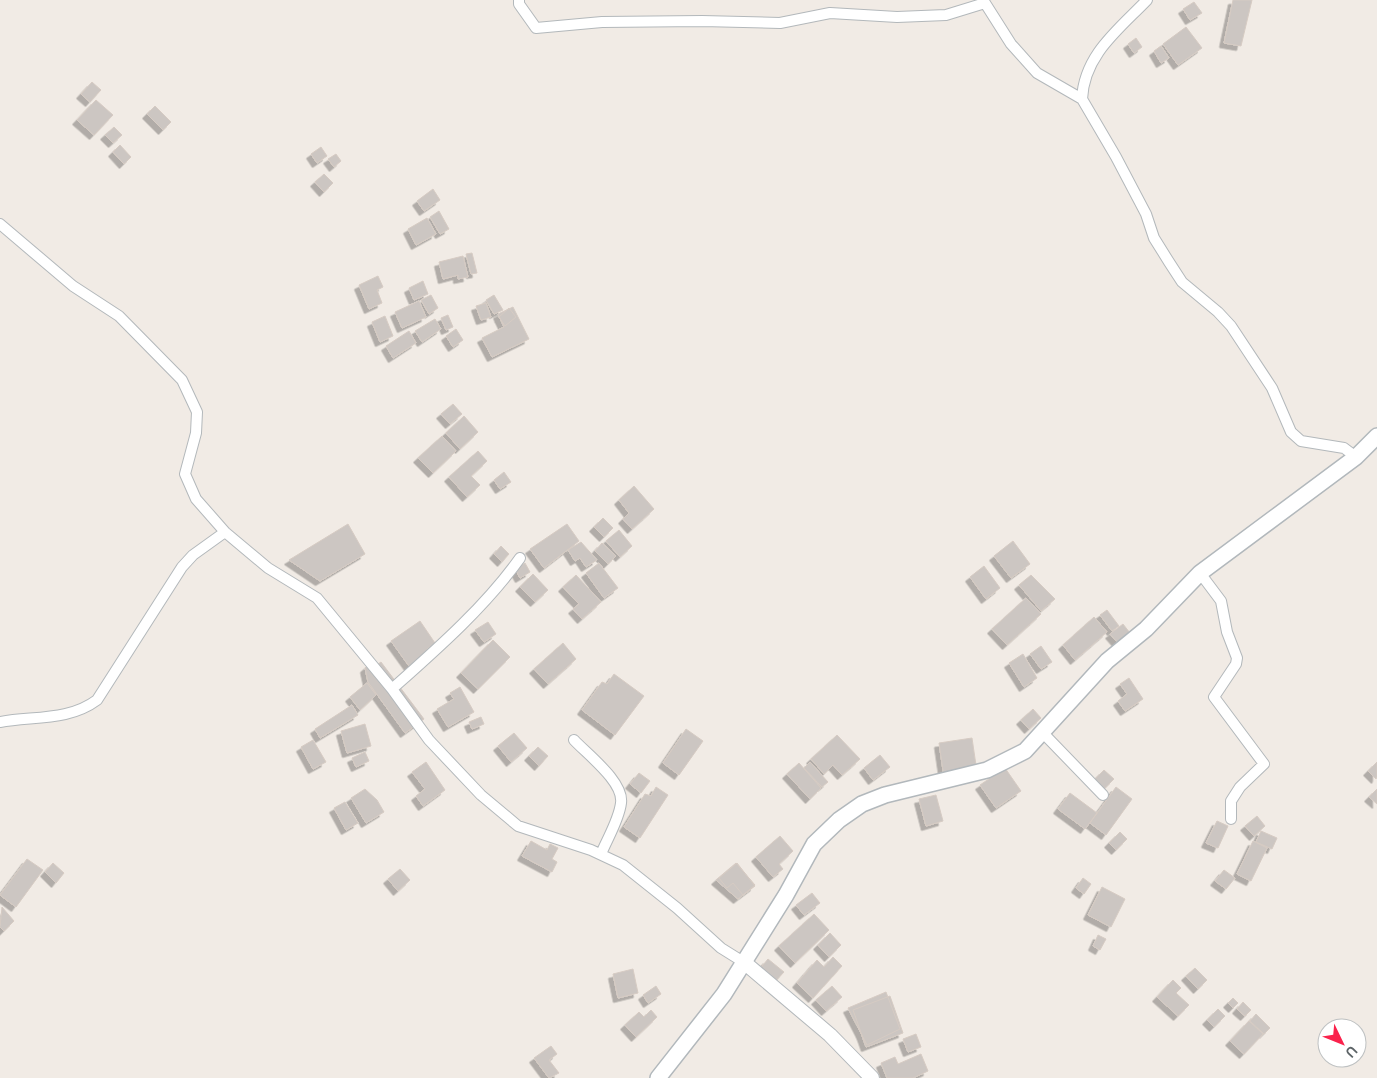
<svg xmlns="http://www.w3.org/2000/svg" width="1377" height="1078" font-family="Cabin,sans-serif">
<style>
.building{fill:#ccc6c2;stroke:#d6cbc3;filter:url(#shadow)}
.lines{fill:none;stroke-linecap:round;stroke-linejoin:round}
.minor-casing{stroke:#b3b8bb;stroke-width:12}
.tertiary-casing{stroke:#b3b8bb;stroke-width:16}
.secondary-casing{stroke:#b2b8bc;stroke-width:18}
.minor{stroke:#fff;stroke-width:10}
.tertiary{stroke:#fff;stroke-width:14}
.secondary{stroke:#fff;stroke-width:15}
</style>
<defs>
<filter id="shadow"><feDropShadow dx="-4.5" dy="4.5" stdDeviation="0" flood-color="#0004"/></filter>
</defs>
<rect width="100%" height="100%" fill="#f1ebe5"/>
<path class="building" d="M1233,0h19l-11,46 -17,-3z
M1194,2l8,11 -12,7 -7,-11z
M1186,27l16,21 -24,17 -15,-21z
M1136,38l6,9 -8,6 -6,-9z
M1161,46l8,12 -8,5 -7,-12z
M92,82l9,8 -11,12 -9,-8z
M96,100l17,15 -19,20 -17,-15z
M155,106l16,16 -8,8 -16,-16z
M114,127l8,8 -9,8 -8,-8z
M120,145l11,12 -7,7 -11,-12z
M321,147l6,9 -10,7 -6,-9z
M336,154l5,7 -7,6 -6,-8z
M324,174l9,9 -9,9 -9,-10z
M433,189l7,11 -16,11 -7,-10z
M439,211l10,18 -9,5 -10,-17z
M427,218l9,16 -20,11 -8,-16z
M472,253l5,20 -6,1 -5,-20z
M463,256l5,21 -10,2v-4l-15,4 -4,-17z
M378,276l5,11 -6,3 5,13 -13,6 -10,-24z
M423,281l5,13 -14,6 -5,-12z
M431,295l7,13 -9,6 -8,-14z
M494,295l9,15 -9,4 -8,-14z
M419,301l7,16 -24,11 -7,-16z
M486,303l5,14 -10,3 -5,-14z
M513,307l16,32 -37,18 -10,-19 22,-11 -6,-13z
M509,308l7,9 -11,9 -6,-9z
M448,315l5,12 -7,3 -5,-12z
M385,316l8,20 -13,6 -8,-20z
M435,319l6,10 -19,13 -7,-11z
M456,329l7,11 -10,7 -7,-11z
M409,331l7,12 -23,15 -7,-12z
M453,404l9,10 -12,10 -9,-10z
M464,416l14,16 -18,17 -14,-16z
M442,436l14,15 -23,22 -15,-15z
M478,451l9,10 -16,15 9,9 -13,12 -18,-20z
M504,472l7,10 -11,7 -6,-9z
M634,486l20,23 -22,20 -9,-10 6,-6 -10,-13z
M603,518l10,10 -9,9 -10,-10z
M348,524l17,30 -45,27 -31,-21z
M567,524l12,17 -35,27 -14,-19z
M619,530l13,16 -12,11 -14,-16z
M1013,541l17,23 -19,14 -17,-22z
M581,542l16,18 -11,7 -6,-9 -5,3 -7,-11z
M602,543l14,13 -8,8 -13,-13z
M501,546l8,8 -7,8 -8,-8z
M525,563l5,9 -10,6 -5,-9z
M599,563l19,25 -14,10 -18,-25z
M984,566l16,22 -14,11 -16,-22z
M533,574l15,16 -13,12 -15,-15z
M576,575l25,27 -19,17 -9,-10 6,-5 -16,-17z
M1031,575l24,24 -14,12 -22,-26z
M1026,598l15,16 -34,31 -15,-16z
M1107,610l12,16 -7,5 -12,-16z
M1094,617l13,15 -32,28 -12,-15z
M420,621l15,22 -8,6 1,4 -19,13 -18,-25z
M488,622l8,12 -12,8 -9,-12z
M1123,624l7,9 -12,10 -8,-9z
M493,640l17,17 -32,32 -17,-16z
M563,643l13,16 -28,25 -14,-15z
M1041,646l11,16 -11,7 -11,-15z
M1023,654l14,24 -13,9 -15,-24z
M372,662l3,4 6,-4 43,57 -19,14 -37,-51 -3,-14z
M614,674l30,22 -29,39 -33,-25 20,-28 5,2z
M1129,678l14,21 -18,12 -7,-10 9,-7 -7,-10z
M367,683l9,12 -16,15 -10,-13z
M460,687l14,25 -26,15 -11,-18 17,-10 -4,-6z
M352,705l6,10 -38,23 -5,-9z
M1033,709l8,9 -12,11 -8,-9z
M481,717l3,7 -12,5 -3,-7z
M365,724l6,22 -24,7 -6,-22z
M686,729l17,12 -24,34 -16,-12z
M514,733l13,15 -16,14 -13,-16z
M837,735l23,24 -18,16 -9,-10 -9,9 -13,-15z
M972,738l5,34 -33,5 -5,-34z
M313,740l13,22 -13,7 -12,-22z
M538,747l10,9 -9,10 -10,-10z
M365,752l4,9 -13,6 -4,-9z
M880,755l10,12 -17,13 -9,-12z
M426,762l19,28 -22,16 -7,-10 9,-7 -13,-17z
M810,762l18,20 -6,5 -18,-19z
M1377,762v15l-1,2 -8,-8z
M799,763l22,25 -11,11 -23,-25z
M1005,768l16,23 -25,17 -16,-23z
M1104,770l10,9 -10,10 -10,-9z
M639,773l11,8 -9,12 -11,-9z
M656,787l12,8 -28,43 -16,-11 21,-33 6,2z
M1116,787l16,12 -26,36 -16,-12z
M365,789l12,11 7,12 -18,11 -15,-25z
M1377,789v15l-8,-7z
M1070,793l27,20 -12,16 -27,-20z
M936,795l7,26 -17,5 -7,-27z
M345,802l13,21 -12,7 -12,-22z
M1257,816l8,10 -11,10 -9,-10z
M1217,821l11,5 -10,22 -12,-5z
M1261,831l16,7 -5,11 -16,-7z
M1120,832l7,7 -11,11 -7,-7z
M780,836l13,15 -14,13 4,5 -10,8 -17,-20z
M531,841l16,9 3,-6 8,4 -6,11 5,3 -5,10 -30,-16z
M1253,841l14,7 -16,33 -14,-7z
M27,859l16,11 -27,37 -16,-12z
M53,863l11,10 -8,10 -11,-11z
M736,863l19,22 -17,14 -22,-19z
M737,863l18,23 -12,9 -10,-12 -6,5 -8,-10z
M400,869l10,11 -12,11 -10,-12z
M1224,870l11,8 -9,11 -11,-8z
M1083,878l8,6 -7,10 -8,-6z
M1102,887l23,12 -14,28 -23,-12z
M812,893l8,10 -16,12 -8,-10z
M2,907l12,14 -10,10 -4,-4z
M814,914l15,16 -34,33 -16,-17z
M830,933l11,12 -12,12 -11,-12z
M1098,935l8,4 -6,11 -7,-4z
M833,957l9,9 -29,32 -16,-15 20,-23 7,7z
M768,959l16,13 -11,12 -15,-13z
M1195,968l12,12 -9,9 -12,-13z
M633,969l5,24 -20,5 -5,-24z
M1173,980l8,8 -5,5 13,12 -11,11 -21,-19z
M656,986l5,8 -13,9 -5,-8z
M832,986l10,11 -16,14 -10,-11z
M886,992l14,37 -33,16 -19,-37z
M890,996l13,37 -37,14 -13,-37z
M1233,998l5,5 -5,5 -5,-5z
M1243,1002l8,8 -6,6 -8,-7z
M1218,1009l7,7 -11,11 -7,-7z
M651,1010l6,7 -21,20 -11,-12 14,-13 5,5z
M1256,1014l14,14 -6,6 -14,-13z
M1249,1021l14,13 -19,20 -14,-13z
M916,1034l5,13 -13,5 -5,-13z
M551,1046l6,8 -8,6 10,13 -10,5 -15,-20z
M921,1054l7,17 -15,7h-26l-6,-15 14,-6 3,7z"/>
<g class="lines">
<defs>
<path id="minor" d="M519,0v4l17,24 66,-6 100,-1 78,2 50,-10 67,4 49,-2 39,-12 26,41 26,29 45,26 34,58 30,57 8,24 15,24 13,20 36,30 13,14 41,62 19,44 10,9 43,7 12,9
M1082,99c2,-44 36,-69 65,-99
M0,224l73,62 46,30 63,64 15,32 -1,21 -11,41 11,25 29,33 43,36 49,30 75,91 37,51 52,55 37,31 73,24 32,15 54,43 44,40 24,15
M1200,573l21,28 6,31 10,26 -1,6 -22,33 50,67 -24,23 -9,14v18
M392,689c45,-40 93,-82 128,-131
M0,722c33,-6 69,-1 97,-22l85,-133 11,-12 32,-23
M1043,733l60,62
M574,740c14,15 50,42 47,63 -2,17 -14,36 -20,51"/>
<path id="tertiary" d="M745,963l85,72 42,43"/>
<path id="secondary" d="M658,1078l66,-84 62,-99 28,-51 25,-24 23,-16 23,-9 102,-25 38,-19 82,-90 39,-32 54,-56 156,-116 21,-21"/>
</defs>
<use href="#minor" class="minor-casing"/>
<use href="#tertiary" class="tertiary-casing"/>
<use href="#secondary" class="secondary-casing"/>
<use href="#minor" class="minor"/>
<use href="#tertiary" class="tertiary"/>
<use href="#secondary" class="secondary"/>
</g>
<g transform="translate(1342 1043) rotate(133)"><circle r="24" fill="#ffffff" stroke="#bec1c2"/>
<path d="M0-4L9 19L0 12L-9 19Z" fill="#fa224c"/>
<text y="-8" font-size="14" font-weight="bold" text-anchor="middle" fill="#5d6467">U</text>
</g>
</svg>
